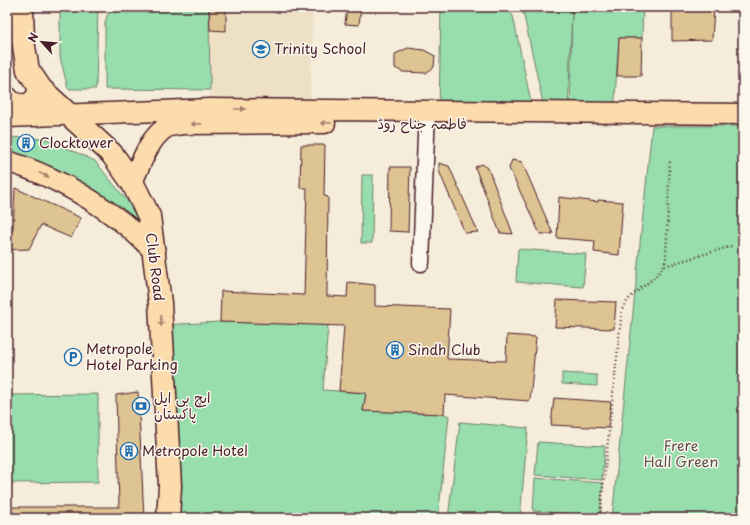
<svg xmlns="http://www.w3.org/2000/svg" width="750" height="525" font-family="'Playpen Sans','Playpen Sans Arabic',sans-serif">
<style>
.built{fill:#eee0c5}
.green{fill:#97deac;stroke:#707e6c}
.building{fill:#dec393;stroke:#4a1f2b}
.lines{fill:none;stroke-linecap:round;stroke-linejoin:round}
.minor-casing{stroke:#4a1f2b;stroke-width:19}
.major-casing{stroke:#4a1f2b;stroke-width:23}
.highway-casing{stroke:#4a1f2b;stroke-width:25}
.path{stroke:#4a1f2b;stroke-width:2.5;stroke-dasharray:1 3;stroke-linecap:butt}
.minor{stroke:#fbf7ec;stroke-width:16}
.major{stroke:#fcdcac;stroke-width:20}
.highway{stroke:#fcdcac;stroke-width:22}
.oneway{fill:#a37e6c}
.labels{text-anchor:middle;stroke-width:3;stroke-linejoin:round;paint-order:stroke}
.poi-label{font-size:14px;fill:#4a1f2b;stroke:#fbf7ec;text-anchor:start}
.street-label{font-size:14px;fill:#4a1f2b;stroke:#fbf7ec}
.park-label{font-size:14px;fill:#5d4f4b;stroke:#fbf7ec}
</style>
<rect width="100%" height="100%" fill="#f5edda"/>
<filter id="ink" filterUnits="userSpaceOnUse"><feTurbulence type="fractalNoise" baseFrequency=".025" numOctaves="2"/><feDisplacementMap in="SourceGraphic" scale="8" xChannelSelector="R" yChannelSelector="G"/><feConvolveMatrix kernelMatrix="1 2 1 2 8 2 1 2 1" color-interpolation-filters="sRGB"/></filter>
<g filter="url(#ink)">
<path class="built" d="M210,7h103l-3,102h-100z"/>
<path class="green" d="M60,7h38l-2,82h-28l-8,-32z
M114,7h95l1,83 -105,-1v-66l2,-8 7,-6z
M441,7h61l7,4 4,5 20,96 -94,-1z
M522,7h50l-4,105h-23z
M572,7h71l-1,31h-23l-5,75 -44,-2z
M739,7h4v100h-4z
M652,126h91v392h-131z
M7,137l40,2 48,22 37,46 24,43 -149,-95z
M362,175h11l-1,68h-11z
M518,249l68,5 -3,33 -67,-5z
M220,322l108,3 -5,65 43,3 -3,18 81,3 5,2 -11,102h-257l-11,-32 -9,-161z
M562,373l35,2v11l-35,-2z
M98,394v88l-91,1v-88z
M460,422l68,6 -8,90h-72z
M538,442l67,4 -3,34 -67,-5z
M535,478l68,5 -3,33 -67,-5z"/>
<path class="building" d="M209,7h17v24l-16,-1z
M347,7h14l-2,18 -14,-1z
M672,7h42l-2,33 -40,1z
M619,38h23l-1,38h-24z
M408,48l16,2 11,6 -1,11 -8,6 -23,-1 -8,-4v-14z
M301,145h24l-1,51 4,1 -1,99 20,1 1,-15 27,3v21l75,3 -3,50 59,2 1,-26 29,2 -6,64 -85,-6 -1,19 -81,-3 3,-18 -27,-2 5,-65 -124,-4 1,-31 83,4 3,-107h-7z
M512,160l10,2 31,72h-13l-31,-66z
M439,163l10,3 29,66 -13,1 -26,-62z
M482,164l6,4 25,66 -13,-1 -25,-66z
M390,167h20l-2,65 -19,-1z
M15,188l66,30 -10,20 -30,-13 -12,24 -22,1v-20h6z
M559,197l39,5v-2l25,2 -4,53 -25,-3 1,-11 -38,-3z
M557,300l59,2 -2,27 -59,-2z
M138,392l6,126h-137v-11h112l-3,-112z
M554,398l57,4 -3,26 -57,-3z"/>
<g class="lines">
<defs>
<path id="minor" d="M421,263l6,-152"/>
<path id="major" d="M7,117l203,-8 533,5
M7,161c40,13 77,32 111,58 13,9 25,22 37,33
M132,182c9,-18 17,-45 35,-55 4,-2 11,-2 16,-3l142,-1"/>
<path id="highway" d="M22,7l1,34 5,29 13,19 71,65 20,28 17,34 11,87 10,183 -2,32
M7,98l6,6 14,2 8,-6 6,-11"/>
</defs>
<use href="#minor" class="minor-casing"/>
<use href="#major" class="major-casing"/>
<use href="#highway" class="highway-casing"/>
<path class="path" d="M665,266l67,-20
M738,474l5,-2
M600,516l22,-206c9,-22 38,-28 44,-51l4,-100"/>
<use href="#minor" class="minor"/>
<use href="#major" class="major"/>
<use href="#highway" class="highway"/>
</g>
<defs><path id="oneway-solid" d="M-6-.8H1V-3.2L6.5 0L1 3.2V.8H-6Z"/></defs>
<g class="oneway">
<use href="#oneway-solid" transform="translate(240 109)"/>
<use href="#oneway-solid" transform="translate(326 123) rotate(180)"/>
<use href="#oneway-solid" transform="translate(196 124) rotate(179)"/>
<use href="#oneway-solid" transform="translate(44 175) rotate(26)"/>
<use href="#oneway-solid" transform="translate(161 321) rotate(87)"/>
</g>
</g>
<defs>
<symbol id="school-ring" viewBox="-11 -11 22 22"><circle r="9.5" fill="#fbf7ec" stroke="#1f6fb2" stroke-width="1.5"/><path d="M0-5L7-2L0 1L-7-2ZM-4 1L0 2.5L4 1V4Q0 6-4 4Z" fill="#1f6fb2"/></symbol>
<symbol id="building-ring" viewBox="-11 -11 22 22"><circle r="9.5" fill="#fbf7ec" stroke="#1f6fb2" stroke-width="1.5"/><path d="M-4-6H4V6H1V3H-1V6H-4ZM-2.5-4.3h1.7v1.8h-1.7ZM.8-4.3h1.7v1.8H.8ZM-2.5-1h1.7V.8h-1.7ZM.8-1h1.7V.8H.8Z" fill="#1f6fb2"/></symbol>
<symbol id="parking-ring" viewBox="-11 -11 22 22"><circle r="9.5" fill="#fbf7ec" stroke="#1f6fb2" stroke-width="1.5"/><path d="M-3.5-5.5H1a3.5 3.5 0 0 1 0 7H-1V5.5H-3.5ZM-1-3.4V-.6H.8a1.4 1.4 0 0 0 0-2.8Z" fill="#1f6fb2"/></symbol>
<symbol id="bank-ring" viewBox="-11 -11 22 22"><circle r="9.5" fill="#fbf7ec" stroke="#1f6fb2" stroke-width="1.5"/><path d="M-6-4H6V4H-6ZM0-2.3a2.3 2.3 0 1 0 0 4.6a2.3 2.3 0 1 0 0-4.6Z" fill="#1f6fb2"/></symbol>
</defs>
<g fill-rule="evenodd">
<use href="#school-ring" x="251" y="39" width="20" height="20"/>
<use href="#building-ring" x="16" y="133" width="20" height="20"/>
<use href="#building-ring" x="385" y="340" width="20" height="20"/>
<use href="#parking-ring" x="63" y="347" width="20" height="20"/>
<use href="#bank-ring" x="131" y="396" width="20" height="20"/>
<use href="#building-ring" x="119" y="441" width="20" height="20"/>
</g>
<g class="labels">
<g class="poi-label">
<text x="274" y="54">Trinity School</text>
<text x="39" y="148">Clocktower</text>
<text x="86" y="354">Metropole<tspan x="86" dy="16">Hotel Parking</tspan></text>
<text x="408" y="355">Sindh Club</text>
<text x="154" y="403">ایچ بی ایل<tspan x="154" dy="16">پاکستان</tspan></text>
<text x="142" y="456">Metropole Hotel</text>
</g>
<g class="street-label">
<text x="422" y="129">فاطمہ جناح روڈ</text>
<text transform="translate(155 267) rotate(83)" y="5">Club Road</text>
</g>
<g class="park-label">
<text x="681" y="451">Frere<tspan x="681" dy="16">Hall Green</tspan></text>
</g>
</g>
<rect width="750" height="525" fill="none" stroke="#fbf7ec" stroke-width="24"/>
<rect x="12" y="12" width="726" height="501" fill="none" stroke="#4a1f2b" stroke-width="1.5" filter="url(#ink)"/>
<g transform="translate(42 42) rotate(297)" stroke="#fbf7ec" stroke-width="3" paint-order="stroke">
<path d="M0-3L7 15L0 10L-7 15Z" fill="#4a1f2b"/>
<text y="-6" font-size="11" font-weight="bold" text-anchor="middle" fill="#4a1f2b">N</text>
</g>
</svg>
